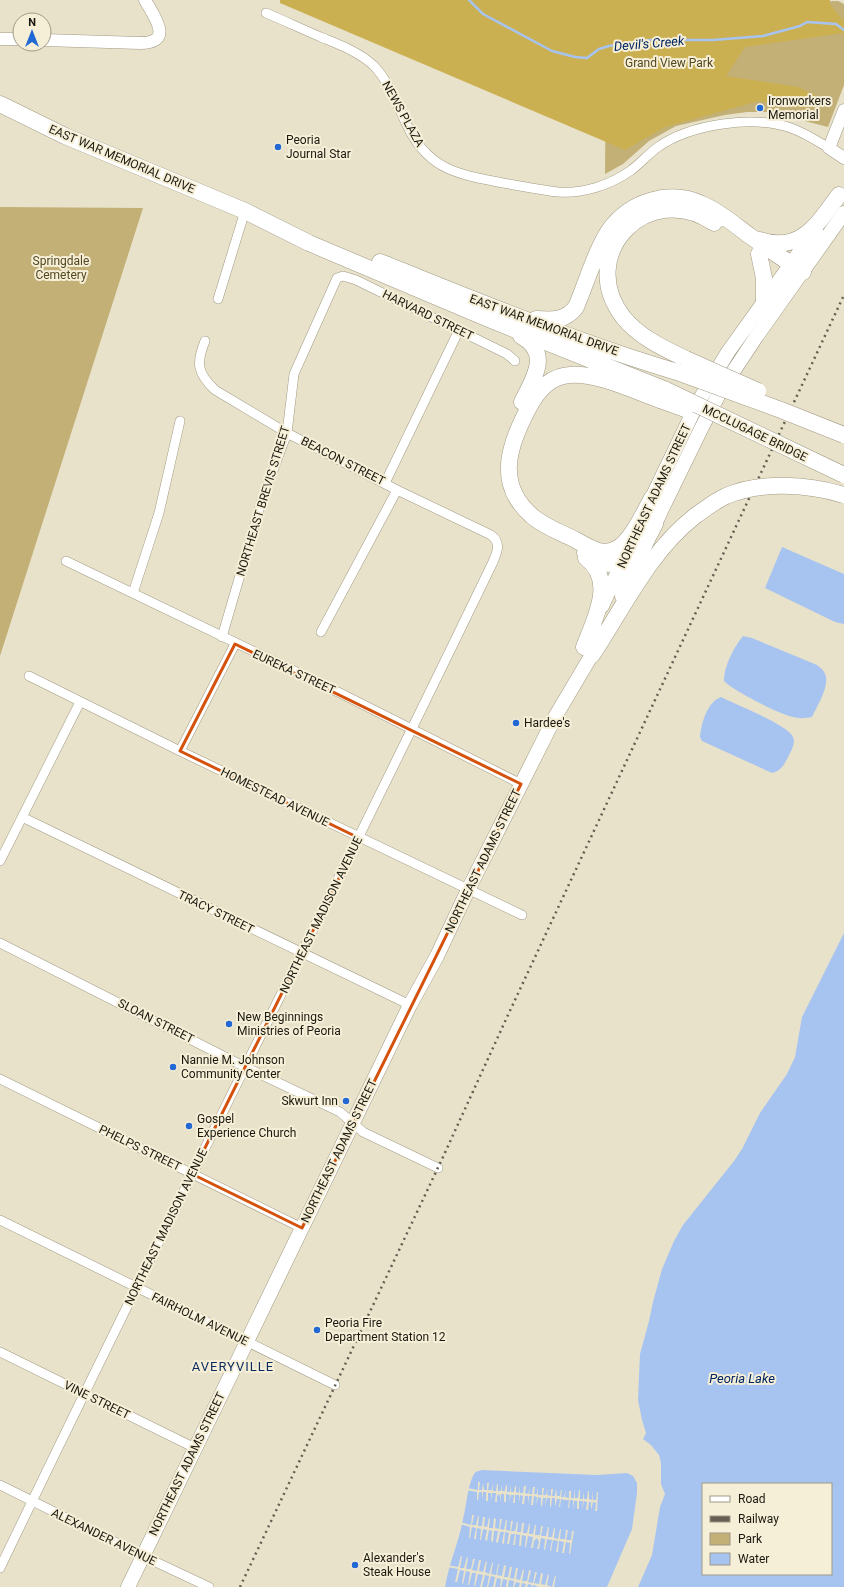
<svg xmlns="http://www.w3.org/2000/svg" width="844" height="1587" font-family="Roboto,sans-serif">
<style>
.green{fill:#c2b076}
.forest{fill:#cbb051}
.water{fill:#a7c4f1;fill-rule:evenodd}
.pier{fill:#e9e2ca}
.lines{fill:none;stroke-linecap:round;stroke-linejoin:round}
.stream{stroke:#a7c4f1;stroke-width:2.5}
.street-casing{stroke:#a19a84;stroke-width:10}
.secondary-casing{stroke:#a19a84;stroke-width:13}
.primary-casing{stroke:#a19a84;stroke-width:15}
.highway-casing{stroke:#a19a84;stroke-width:17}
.street{stroke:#fff;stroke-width:9}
.secondary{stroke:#fff;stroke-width:12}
.primary{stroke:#fff;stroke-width:14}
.highway{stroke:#fff;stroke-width:16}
.rail{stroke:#645f52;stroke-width:2.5;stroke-dasharray:2 4;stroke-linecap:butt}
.highway-bridge-casing{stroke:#a19a84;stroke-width:17;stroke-linecap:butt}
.highway-bridge{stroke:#fff;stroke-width:16}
.marked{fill:none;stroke:#d4520c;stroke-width:3;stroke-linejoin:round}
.poi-dot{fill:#2168d4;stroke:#f6efd7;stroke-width:1.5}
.labels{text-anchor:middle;stroke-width:4;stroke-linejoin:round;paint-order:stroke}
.park-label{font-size:12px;fill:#53471f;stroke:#f6efd7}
.poi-label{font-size:12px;fill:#1b1810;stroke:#f6efd7;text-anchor:start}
.street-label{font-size:12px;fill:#1b1810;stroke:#f6efd7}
.water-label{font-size:13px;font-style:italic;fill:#002563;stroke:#f6efd7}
.neighbourhood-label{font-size:13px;letter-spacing:1px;fill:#092b5e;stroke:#f6efd7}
</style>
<rect width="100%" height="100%" fill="#e9e2ca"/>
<path class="green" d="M688,0l11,5 139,-4 6,3v81l-16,42 -58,-15h-23l-22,3 -49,11 -27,15 -26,23 -18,10 1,-104z
M0,207l143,1 -143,448z"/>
<path class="forest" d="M280,0h550v4l14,18v11l-99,14 -19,29 72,11 29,14 -22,7 -46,-7 -94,26 -40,23 -345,-147z"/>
<path class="water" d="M782,547l62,27v50l-9,-2 -70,-34z
M743,636l9,2 65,27c2,2 6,4 7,7 8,11 -7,34 -12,45 -7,1 -12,2 -19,0 -12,-2 -61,-27 -69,-36 0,-15 10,-34 19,-45z
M721,697c13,7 68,28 72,40 3,6 -2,14 -5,20 -4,8 -7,14 -16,16l-70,-32 -2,-4c1,-13 7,-35 21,-40z
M844,933v654h-206l14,-32 8,-48 5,-13 -4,-10v-21l-2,-8 -8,-10 -8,-6 3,-6 -4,-13 -4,-20 2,-46 9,-33 4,-19 9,-33 12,-28 9,-16 51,-64 8,-12 18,-36 27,-39 8,-17 7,-40zM703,1484h128v90h-128z
M482,1470l115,5 30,-2 6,3 4,7v10l-5,36 -25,58h-162c4,-24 14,-45 18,-68 4,-15 4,-32 11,-45 2,-3 5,-3 8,-4z"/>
<path class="pier" d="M478,1482h2l-1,8h3l1,-7 1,7h3v-7h2l-1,7h4l1,-7v8h3l1,-7h1v7h3l1,-7v7h3l1,-6h1v7h3l1,-7v7h3l1,-6h1v6l3,1 1,-7v7h3l1,-7h2l-1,7 3,1 2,-7 -1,7h3l1,-7h2l-1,7h3l1,-7v8h4v-7h2l-1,7h3l2,-7 -1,7 4,1v-7h2l-1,7h3l1,-7 1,7h3l1,-6h1l-1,7h3l2,-7 -1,7 4,1v-7h2v7h3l1,-9v9h3l1,-8h1v9h3l1,-8v8h3l1,-8h1v8l3,1 1,-9v9h3l1,-8h1l-1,19h-2l1,-8 -3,-1 -2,8v-8h-2l-1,8h-2l1,-8 -3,-1 -2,9 1,-9h-4v8h-2v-8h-3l-1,8v-9h-3l-1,8h-1l1,-8h-4l-1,8 1,-8 -4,-1 -1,8h-1l1,-8h-3l-2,8v-9h-3l-1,9 -1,-1v-8h-3l-2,8 1,-8h-3l-1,8h-1v-8l-3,-1 -2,8 1,-8 -3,-1 -1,9h-2l1,-9h-3l-1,8v-8h-3l-1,8h-2l1,-8 -3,-1 -1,8v-8h-4v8h-2l1,-8h-3l-2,8 1,-8 -4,-1v8h-2v-8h-3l-1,8v-6l-1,-2 -2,2v6h-2l1,-9h-4l-1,8v-8h-3v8h-2v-9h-3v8l-1,-8h-3l-1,8h-1v-8l-11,-2 1,-2 11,2z
M472,1515h2l-2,10h4l2,-9h1l-1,10h4l1,-9h2l-1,9 3,1 2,-9h1l-1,10h4l1,-10 2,1 -1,9 4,1 1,-10h2l-2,10 4,1 2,-10h1l-1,10 4,1 1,-10h2l-2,10h4l2,-9h1l-1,10h4l1,-9h2l-1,10h4l2,-9h1l-1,10h4l2,-9h1l-1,10h5l1,-9h2l-2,10h5l2,-9h1l-1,10h4l2,-9h1l-1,10 4,1 2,-10h1l-1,10h5l1,-9h2l-2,10h5l1,-9h2l-4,23h-1l1,-11 -4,-1 -2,11h-2l2,-11 -5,-1 -1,11h-2l2,-11 -5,-1 -2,11h-1l2,-11 -5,-1 -2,11h-1l1,-11 -4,-1 -2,11h-2l2,-7 -2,-4 -3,3 -1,7h-2l2,-11 -5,-1 -2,11h-1l1,-11 -4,-1 -1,11h-2l1,-11 -4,-1 -1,11h-2l2,-11h-4l-2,10h-2l2,-11 -4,-1 -1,12 -2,-1 2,-11h-4l-2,11 -2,-1 2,-11h-4l-1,11 -2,-1 1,-10 -3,-1 -2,11 -2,-1 2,-10 -4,-1 -2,11h-1l1,-11 -4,-1 -1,11h-2l2,-11 -4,-1 -2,11h-1l1,-11 -10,-3v-2l11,3z
M461,1556h1l-2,12h4l3,-11 1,1 -2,11h5l2,-10h2l-3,11 5,1 2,-11h2l-2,11 4,1 3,-11 1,1 -2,10 4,2 3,-11h1l-2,11 5,1 2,-11h1l-2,11 5,1 2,-11 2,1 -2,11h4l2,-10h2l-2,11 4,1 2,-11h2l-2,11 4,1 3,-11 1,1 -2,11h5l2,-11 2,1 -3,11 5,1 2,-11h2l-3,11 5,1 2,-11 2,1 -2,10 4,1 3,-11 1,1 -2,10 5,2 3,-11h1l-2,11h-16l-4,-2 -2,2v-2l-4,-1 -1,3h-2l1,-3 -4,-1 -1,4h-2l1,-4 -4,-1 -2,5h-1l1,-6 -5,-1 -1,7h-2l1,-7 -4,-1 -2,8h-1l1,-8 -4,-1 -2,9h-2l2,-10 -4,-1 -3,11h-1l2,-11 -4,-1 -3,12h-2l3,-12 -5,-1 -3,12h-1l2,-13h-4l-3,12h-1l2,-13 -4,-1 -3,13 -1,-1 2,-12 -4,-1 -3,12h-2l3,-13 -11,-2v-2l11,2z"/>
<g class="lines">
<path class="stream" d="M469,0l14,14 69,37 23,6 12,1 12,-9 10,-3 41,-6h63l50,-4 37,-10 7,-4 29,2 8,6"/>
<defs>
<path id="street" d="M266,13c19,8 38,17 57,25 17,7 36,14 50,27 18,18 26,46 38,68 22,39 52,42 92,50 18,3 37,7 55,9 25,2 52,-7 72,-21 10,-7 18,-17 28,-24 33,-23 95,-32 133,-19 14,5 26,13 38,20
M218,299l27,-88
M385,483l74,-153
M66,561l276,133 179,90
M133,593l26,-80 21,-92
M321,632l76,-142
M222,637l39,-134 26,-70 7,-59 43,-96 6,-2 13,4 151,74 8,7
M29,676l151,75 342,164
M180,751l55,-107
M22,817l388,188
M0,861l80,-159
M0,943l245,124 95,45 23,20 75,36
M0,1079l302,149
M0,1220l335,165
M0,1352l195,96
M0,1485l143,71 66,31
M0,1568c161,-336 330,-668 492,-1004 5,-11 10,-21 -1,-29l-94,-45 -110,-57 -72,-43c-18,-17 -19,-27 -10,-49"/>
<path id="secondary" d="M0,39h20
M44,40l96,3c35,0 14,-27 5,-43
M844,110l-15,38 15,10"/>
<path id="primary" d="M647,508l49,-102 18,-31 14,-23 88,-123
M622,596l39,-85 40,-82 20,-39 35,-53 88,-124
M602,606l24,-52
M128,1587l282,-582 27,-49 31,-66 87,-173 42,-71"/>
<path id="highway" d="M0,104l65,32 180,75 64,32 177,75 180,72
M760,240c41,14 58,-17 79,-45
M759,254l5,24v23
M380,262c98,39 196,80 297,110
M536,319c16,1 30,2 40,-12 10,-23 20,-58 34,-78 21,-28 59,-40 92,-25 17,7 33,21 48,32 17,12 35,24 53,36
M521,336c31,17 12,43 1,66
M686,359c-23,-11 -47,-22 -63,-42 -48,-63 25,-139 91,-94
M652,498c-8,14 -21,44 -36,51 -14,8 -29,-3 -42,-10 -14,-7 -31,-13 -42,-23 -37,-32 -23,-71 -4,-107 9,-18 22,-33 42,-34 28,-2 64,16 90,25
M585,553c7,4 13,8 20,10 25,7 41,-21 50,-39
M584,647c11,-29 32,-67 2,-89
M592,655c32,-48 57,-103 103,-139"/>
</defs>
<use href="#street" class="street-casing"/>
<use href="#secondary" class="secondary-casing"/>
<use href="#primary" class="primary-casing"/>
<use href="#highway" class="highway-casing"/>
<use href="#street" class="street"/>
<use href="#secondary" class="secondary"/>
<use href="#primary" class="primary"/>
<use href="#highway" class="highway"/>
<path class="rail" d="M240,1587l203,-430 65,-142 336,-720"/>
<defs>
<path id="highway-bridge" d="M686,359l72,32
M677,372l104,38 63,25
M666,390l178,85
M660,400l25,9
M695,516c10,-7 20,-15 31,-20 36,-15 82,-12 118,-1"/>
</defs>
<use href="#highway-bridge" class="highway-bridge-casing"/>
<use href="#highway-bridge" class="highway-bridge"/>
</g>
<path class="marked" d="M235,644l286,140 -219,444 -110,-54 167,-336 -179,-87z"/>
<g class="poi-dot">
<circle cx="760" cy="108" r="4"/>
<circle cx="278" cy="147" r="4"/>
<circle cx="516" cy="723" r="4"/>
<circle cx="229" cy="1024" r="4"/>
<circle cx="173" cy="1067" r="4"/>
<circle cx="346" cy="1101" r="4"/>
<circle cx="189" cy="1126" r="4"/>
<circle cx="317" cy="1330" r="4"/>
<circle cx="355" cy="1565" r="4"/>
</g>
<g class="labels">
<g class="park-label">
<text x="669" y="67">Grand View Park</text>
<text x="61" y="265">Springdale<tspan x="61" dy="14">Cemetery</tspan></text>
</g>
<g class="poi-label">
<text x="768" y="105">Ironworkers<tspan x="768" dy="14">Memorial</tspan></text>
<text x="286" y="144">Peoria<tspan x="286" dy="14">Journal Star</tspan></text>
<text x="524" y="727">Hardee's</text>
<text x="237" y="1021">New Beginnings<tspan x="237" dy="14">Ministries of Peoria</tspan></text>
<text x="181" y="1064">Nannie M. Johnson<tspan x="181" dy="14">Community Center</tspan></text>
<text x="338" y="1105" text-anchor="end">Skwurt Inn</text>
<text x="197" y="1123">Gospel<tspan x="197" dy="14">Experience Church</tspan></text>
<text x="325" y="1327">Peoria Fire<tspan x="325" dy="14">Department Station 12</tspan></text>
<text x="363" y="1562">Alexander's<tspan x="363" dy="14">Steak House</tspan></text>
</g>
<g class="street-label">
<text transform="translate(403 114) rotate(61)" y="4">NEWS PLAZA</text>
<text transform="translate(122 159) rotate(23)" y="4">EAST WAR MEMORIAL DRIVE</text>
<text transform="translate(428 315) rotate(26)" y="4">HARVARD STREET</text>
<text transform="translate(544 325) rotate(20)" y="4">EAST WAR MEMORIAL DRIVE</text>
<text transform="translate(755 433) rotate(26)" y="4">MCCLUGAGE BRIDGE</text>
<text transform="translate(343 461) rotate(27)" y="4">BEACON STREET</text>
<text transform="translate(654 496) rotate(-65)" y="4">NORTHEAST ADAMS STREET</text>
<text transform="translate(263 501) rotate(-73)" y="4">NORTHEAST BREVIS STREET</text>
<text transform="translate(294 672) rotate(25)" y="4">EUREKA STREET</text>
<text transform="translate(275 797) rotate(26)" y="4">HOMESTEAD AVENUE</text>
<text transform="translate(483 861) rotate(-64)" y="4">NORTHEAST ADAMS STREET</text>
<text transform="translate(216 912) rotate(26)" y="4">TRACY STREET</text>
<text transform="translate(321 915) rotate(-64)" y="4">NORTHEAST MADISON AVENUE</text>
<text transform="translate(156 1021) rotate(27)" y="4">SLOAN STREET</text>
<text transform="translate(140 1148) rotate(26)" y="4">PHELPS STREET</text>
<text transform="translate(339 1151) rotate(-64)" y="4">NORTHEAST ADAMS STREET</text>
<text transform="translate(166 1227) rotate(-64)" y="4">NORTHEAST MADISON AVENUE</text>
<text transform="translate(200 1319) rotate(26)" y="4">FAIRHOLM AVENUE</text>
<text transform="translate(97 1400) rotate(26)" y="4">VINE STREET</text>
<text transform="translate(187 1464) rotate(-64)" y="4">NORTHEAST ADAMS STREET</text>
<text transform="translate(104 1537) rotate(26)" y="4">ALEXANDER AVENUE</text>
</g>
<g class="water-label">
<text transform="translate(649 43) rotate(-5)" y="5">Devil's Creek</text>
<text x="742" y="1383">Peoria Lake</text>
</g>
<g class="neighbourhood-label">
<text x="233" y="1371">AVERYVILLE</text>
</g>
</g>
<rect x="702" y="1483" width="130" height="92" fill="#f6efd7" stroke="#9e9987"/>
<rect x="710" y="1496" width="20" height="6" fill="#ffffff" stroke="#9e9987"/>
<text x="738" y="1503" font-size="12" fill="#1b1810">Road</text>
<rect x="710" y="1516" width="20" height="6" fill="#645f52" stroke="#9e9987"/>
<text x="738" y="1523" font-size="12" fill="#1b1810">Railway</text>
<rect x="710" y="1533" width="20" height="12" fill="#c2b076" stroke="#9e9987"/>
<text x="738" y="1543" font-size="12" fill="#1b1810">Park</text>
<rect x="710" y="1553" width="20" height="12" fill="#a7c4f1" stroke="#9e9987"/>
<text x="738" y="1563" font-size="12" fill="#1b1810">Water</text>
<g transform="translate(32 32)"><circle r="19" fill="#f6efd7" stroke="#9e9987"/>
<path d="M0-3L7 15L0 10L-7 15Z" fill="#2168d4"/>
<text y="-6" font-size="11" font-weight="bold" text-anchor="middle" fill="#1b1810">N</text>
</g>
</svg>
